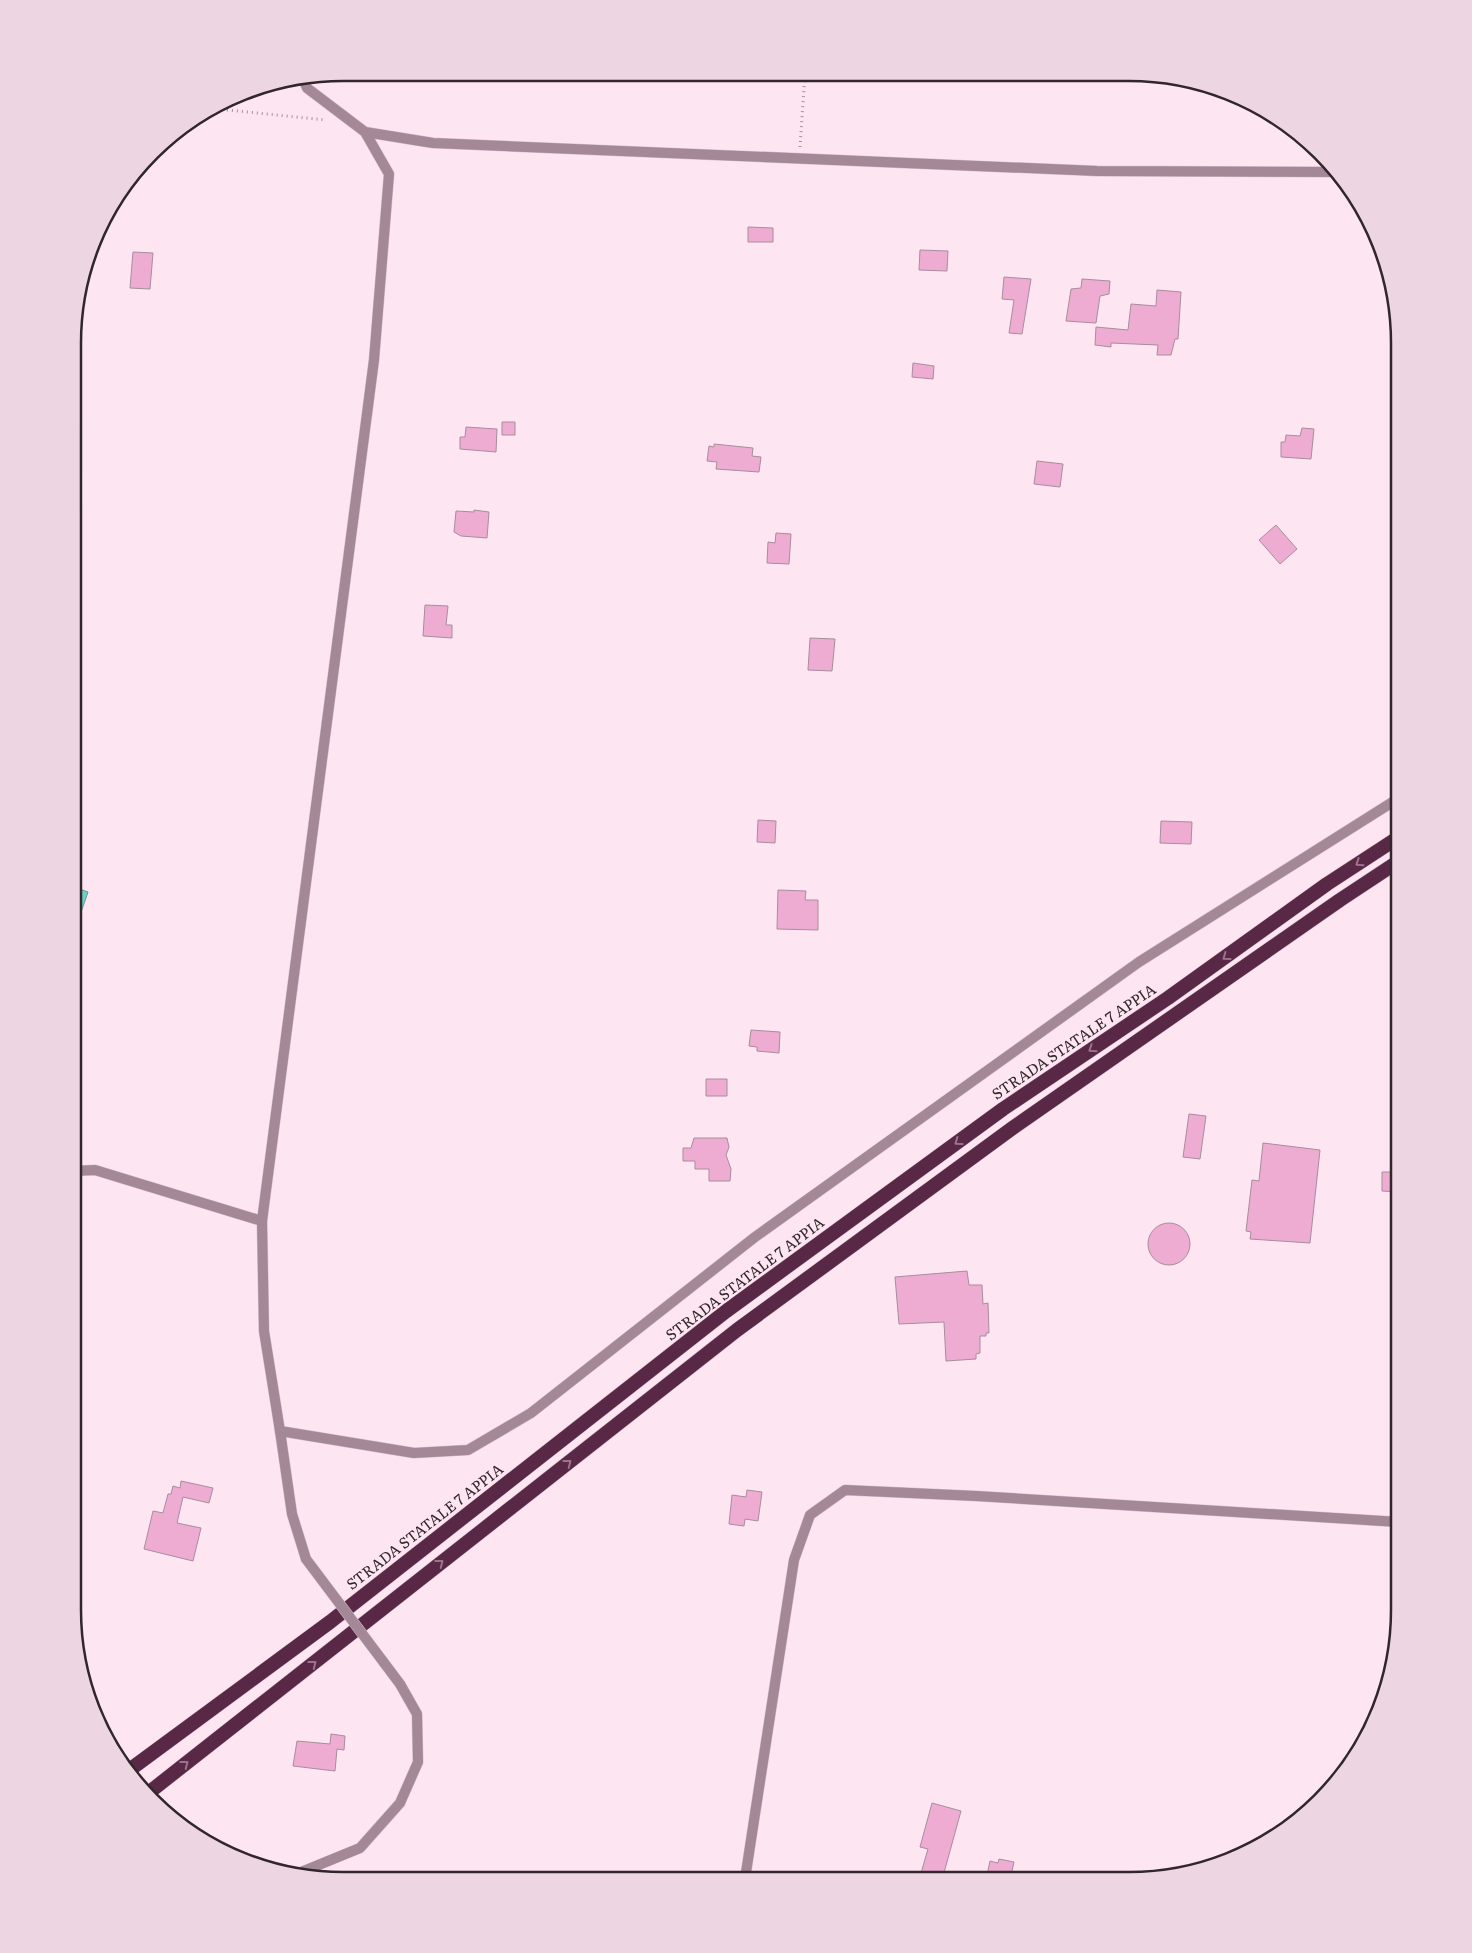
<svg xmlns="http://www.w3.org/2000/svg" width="1472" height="1953" font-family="Literata,serif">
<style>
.water{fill:#70cec7;stroke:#5d9c98}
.building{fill:#eeacd2;stroke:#a88d9c}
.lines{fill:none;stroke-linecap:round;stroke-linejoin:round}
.minor-casing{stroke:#d8c3ce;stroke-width:11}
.tertiary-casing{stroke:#d8c3ce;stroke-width:11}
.trunk-casing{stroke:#d8c3ce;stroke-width:15}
.path{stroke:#a4929b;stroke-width:3;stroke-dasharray:1 4;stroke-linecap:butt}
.minor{stroke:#a48898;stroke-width:10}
.tertiary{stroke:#a48898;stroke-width:10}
.trunk{stroke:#592847;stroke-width:14}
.minor-bridge-casing{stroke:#d8c3ce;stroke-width:11;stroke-linecap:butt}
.minor-bridge{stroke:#a48898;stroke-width:10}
.oneway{stroke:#9b748b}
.labels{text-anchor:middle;stroke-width:4;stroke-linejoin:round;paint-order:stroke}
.street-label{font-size:15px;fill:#31262c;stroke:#fde5f2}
.rim{fill:none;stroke:#31262c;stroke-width:2.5}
</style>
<rect width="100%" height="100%" fill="#fde5f2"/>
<path class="water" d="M74,887l14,5 -9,26 -5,-2z"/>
<path class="building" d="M748,227l25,1v14h-25z
M920,250l28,1 -1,20 -28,-1z
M133,252l20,1 -3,36 -20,-1z
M1004,277l27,2 -9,55 -13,-1 5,-33 -12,-1z
M1082,279l28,2 -1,13 -9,2 -4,27 -30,-2 5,-32 10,-1z
M1157,290l24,2 -3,47h-3l-4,16h-14l1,-10 -47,-2v4l-16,-2 1,-18 32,3 3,-26 25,2z
M913,363l21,3 -1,13 -21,-2z
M502,422h13v13h-13z
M466,427l31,2 -1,23 -36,-3v-12h5z
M1302,428l12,1 -3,30 -30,-2v-15h4l1,-7 14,1z
M714,444l39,4 -1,8 9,1 -2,15 -43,-3 1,-7 -10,-1 2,-15 5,1z
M1037,461l26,3 -3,23 -26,-3z
M474,510l15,2 -2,26 -26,-2 -7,-4 2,-21 18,1z
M1276,525l21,24 -17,15 -21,-24z
M776,533l15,1 -2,30 -22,-1 1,-21 7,1z
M425,605l23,1 -2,19h6v13l-29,-2z
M810,638l25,1 -3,32 -24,-1z
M758,820l18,1 -1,22 -18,-1z
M1161,821l31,1 -1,22 -31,-1z
M778,890l28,1 -1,9h13v30l-41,-1z
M751,1030l29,2 -1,21 -22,-2v-4l-8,-1z
M706,1079h21v17h-21z
M1189,1114l17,2 -6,43 -17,-2z
M694,1138h33l2,9 -3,8 5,14 -1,12h-21v-12h-14v-8h-12v-13h8z
M1263,1143l57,7 -10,93 -60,-4 1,-7 -5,-1 6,-51 7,1z
M1382,1172h17v20l-17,-1z
M1148 1244a21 21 0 1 1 42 0a21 21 0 1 1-42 0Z
M967,1271l2,14h13l1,19 5,-1 1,30h-3v3h-6v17l-4,1v5l-30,2 -2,-39 -45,2 -4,-47z
M181,1481l32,7 -4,15 -26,-6 -6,26 24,5 -8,33 -49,-12 9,-38 10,2 5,-19h3l2,-8 7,2z
M747,1490l15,2 -4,29 -13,-2 -1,7 -15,-2 3,-29 14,2z
M331,1734l14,2 -1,14 -7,-1 -2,22 -42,-5 4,-25 33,3z
M932,1803l29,8 -19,69h-23l9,-31 -8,-2z
M999,1859l15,3 -4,18h-24l4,-19 8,2z"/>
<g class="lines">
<defs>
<path id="minor" d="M303,79l4,9 58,44 68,11 664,28 240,1
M262,1221l112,-861 15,-186 -24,-42
M280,1431l12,83 14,45
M294,1875l66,-27 40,-45 18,-41 -1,-48 -17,-30
M745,1879l49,-319 16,-45 35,-25 131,6 423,26"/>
<path id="tertiary" d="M73,1171l22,-1 167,51 2,110 16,100 134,22 54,-3 63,-37 224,-176 384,-275 260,-164"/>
<path id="trunk" d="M128,1771l202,-149 395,-310 278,-203 165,-111 159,-114 72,-47
M147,1794l590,-464 277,-203 326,-227 59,-39"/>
</defs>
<use href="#minor" class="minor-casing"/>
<use href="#tertiary" class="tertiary-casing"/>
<use href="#trunk" class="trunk-casing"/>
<path class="path" d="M217,109l109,11
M800,147l5,-73"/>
<use href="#minor" class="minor"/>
<use href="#tertiary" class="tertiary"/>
<use href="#trunk" class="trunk"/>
<defs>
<path id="minor-bridge" d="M306,1559l94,125"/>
</defs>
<use href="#minor-bridge" class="minor-bridge-casing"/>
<use href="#minor-bridge" class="minor-bridge"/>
</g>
<defs><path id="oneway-chevron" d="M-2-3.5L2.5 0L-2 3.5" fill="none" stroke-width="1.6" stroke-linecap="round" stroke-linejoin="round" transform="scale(1.25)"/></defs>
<g class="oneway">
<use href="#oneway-chevron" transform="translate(1359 863) rotate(146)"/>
<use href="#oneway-chevron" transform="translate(1226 957) rotate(144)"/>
<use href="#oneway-chevron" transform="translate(1092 1049) rotate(146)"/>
<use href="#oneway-chevron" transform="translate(958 1142) rotate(144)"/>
<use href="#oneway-chevron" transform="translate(568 1463) rotate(-38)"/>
<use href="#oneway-chevron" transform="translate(440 1563) rotate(-38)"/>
<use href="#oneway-chevron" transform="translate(313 1664) rotate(-38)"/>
<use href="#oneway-chevron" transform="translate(185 1764) rotate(-38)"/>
</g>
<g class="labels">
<g class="street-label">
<text transform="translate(1074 1042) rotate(-34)" y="5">STRADA STATALE 7 APPIA</text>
<text transform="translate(745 1279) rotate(-37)" y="5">STRADA STATALE 7 APPIA</text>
<text transform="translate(425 1527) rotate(-38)" y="5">STRADA STATALE 7 APPIA</text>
</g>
</g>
<path d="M0 0H1472V1953H0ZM343 81H1129A262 262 0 0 1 1391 343V1610A262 262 0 0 1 1129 1872H343A262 262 0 0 1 81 1610V343A262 262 0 0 1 343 81Z" fill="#edd6e2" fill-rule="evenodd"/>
<path class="rim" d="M343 81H1129A262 262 0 0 1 1391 343V1610A262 262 0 0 1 1129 1872H343A262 262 0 0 1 81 1610V343A262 262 0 0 1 343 81Z"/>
</svg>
